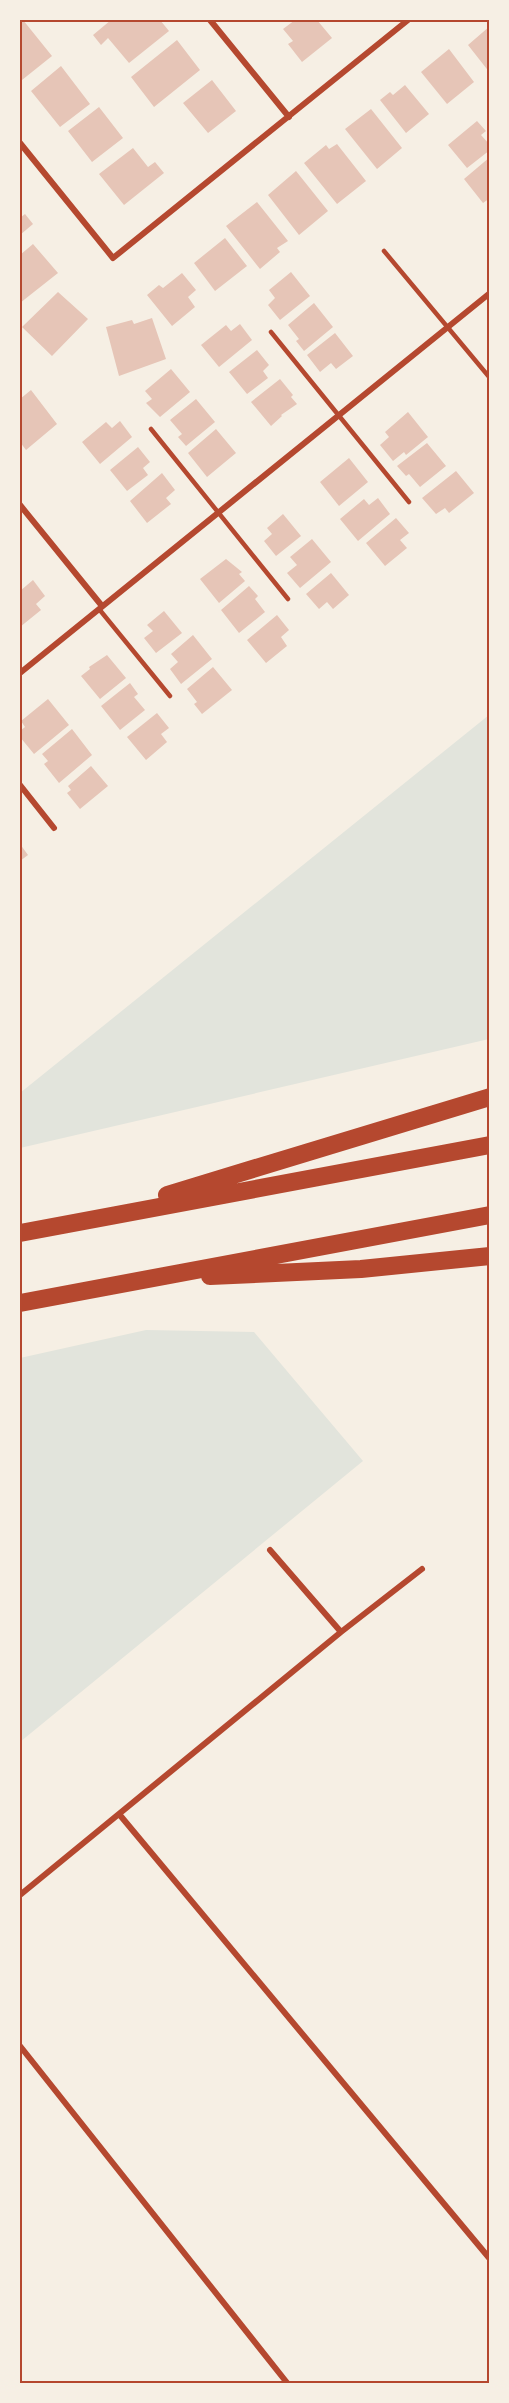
<svg xmlns="http://www.w3.org/2000/svg" width="509" height="2403" font-family="Commissioner,sans-serif">
<style>
.green{fill:#e2e4dc}
.building{fill:#e6c5b7}
.lines{fill:none;stroke-linecap:round;stroke-linejoin:round}
.service{stroke:#b5482f;stroke-width:4.5}
.minor{stroke:#b5482f;stroke-width:6}
.motorway{stroke:#b5482f;stroke-width:18}
.neatline{fill:none;stroke:#b5482f;stroke-width:2}
</style>
<rect width="100%" height="100%" fill="#f6efe4"/>
<path class="green" d="M489,715v324l-469,109v-55z
M146,1330l108,2 109,129 -343,281v-384z"/>
<path class="building" d="M20,20h3l29,36 -30,24 -2,-3z
M111,20h49l9,11 -40,32 -21,-25 -7,7 -8,-10z
M295,20h22l15,18 -30,24 -14,-18 5,-3 -10,-12z
M490,26v47l-22,-28z
M177,40l23,30 -46,37 -23,-30z
M449,49l25,33 -27,22 -26,-32z
M61,66l29,38 -30,23 -29,-36z
M212,80l24,31 -28,22 -25,-30z
M405,85l24,29 -23,19 -26,-33 10,-8 3,3z
M99,107l24,31 -31,24 -24,-31z
M371,109l31,39 -25,21 -32,-40z
M477,121l9,10 -5,4 9,10v5l-23,18 -19,-23z
M337,144l29,37 -29,23 -33,-41 22,-18 3,4z
M133,148l15,19 7,-5 9,11 -40,32 -25,-31z
M490,157v41l-7,5 -19,-24z
M296,171l32,40 -29,24 -31,-40z
M257,202l31,39 -11,7 3,4 -20,17 -34,-43z
M25,214l8,10 -13,11v-17z
M225,238l22,28 -32,25 -21,-28z
M33,244l25,29 -38,30v-48z
M291,272l19,24 -30,24 -12,-15 7,-7 -6,-8z
M182,273l14,17 -8,7 7,10 -23,19 -25,-31 12,-10 4,3z
M58,292l30,27 -36,37 -30,-29z
M314,303l19,24 -29,24 -8,-10 3,-2 -11,-14z
M152,318l14,41 -47,17 -13,-49 26,-7 2,4z
M240,324l12,16 -33,27 -18,-22 25,-20 5,6z
M335,333l18,23 -17,13 -5,-6 -11,9 -13,-17z
M257,350l12,15 -6,6 5,7 -21,16 -18,-22z
M171,369l19,23 -30,25 -14,-14 6,-4 -7,-8z
M280,379l13,16 -2,2 6,7 -16,11 1,1 -11,10 -20,-24z
M31,390l26,34 -31,26 -6,-8v-43z
M196,399l19,23 -29,24 -8,-9 4,-3 -12,-14z
M408,412l20,25 -22,18 -2,-3 -11,9 -13,-16 9,-8 -4,-5z
M120,421l12,16 -32,27 -18,-22 24,-20 6,6z
M216,429l20,24 -29,24 -19,-24z
M427,443l19,23 -26,21 -11,-13 -3,2 -9,-10z
M138,447l12,15 -7,6 5,7 -21,16 -17,-21z
M349,458l19,24 -29,24 -19,-24z
M456,471l18,22 -25,20 -4,-5 -9,6 -14,-16z
M162,473l13,17 -9,8 5,6 -24,19 -17,-22z
M378,498l12,16 -32,27 -18,-22 24,-20 5,6z
M283,514l18,22 -25,20 -12,-15 8,-7 -5,-6z
M396,518l13,15 -9,7 7,8 -22,18 -19,-23z
M312,539l19,23 -31,26 -13,-15 10,-8 -7,-8z
M226,559l16,13 -3,2 6,7 -26,22 -19,-24z
M331,573l18,22 -16,14 -6,-7 -8,7 -13,-15z
M33,580l12,16 -9,8 5,6 -21,17v-36z
M249,586l9,10 -3,3 10,13 -26,21 -18,-23z
M164,611l18,22 -26,20 -12,-15 9,-7 -6,-6z
M277,615l12,15 -8,7 6,9 -21,17 -19,-23z
M193,635l19,24 -31,25 -11,-15 8,-7 -7,-8z
M107,655l19,23 -26,21 -19,-23 9,-7 -1,-2z
M213,667l19,23 -30,24 -8,-10 3,-2 -10,-13z
M130,683l8,11 -4,3 11,13 -25,20 -19,-24z
M48,699l21,26 -35,29 -14,-17v-6l5,-4 -4,-6z
M157,713l12,15 -8,6 6,8 -21,18 -19,-23z
M72,729l20,26 -33,28 -15,-19 4,-3 -6,-7z
M91,766l17,20 -28,23 -13,-16 4,-3 -3,-4z
M20,844l8,11 -8,6z"/>
<g class="lines">
<path class="service" d="M384,251l106,127
M271,332l138,170
M151,429l137,170
M99,609l71,87"/>
<path class="minor" d="M210,20l79,97
M20,143l93,115 295,-238
M20,505l82,101
M20,673l470,-380
M20,785l34,43
M270,1550l71,82
M119,1814l371,445
M20,1895l321,-263 81,-63
M20,2046l268,338"/>
<path class="motorway" d="M167,1195l323,-98
M20,1233l470,-88
M210,1276l151,-7 129,-13
M20,1303l470,-88"/>
</g>
<rect width="509" height="2403" fill="none" stroke="#f6efe4" stroke-width="42"/>
<rect x="21" y="21" width="467" height="2361" class="neatline"/>
</svg>
